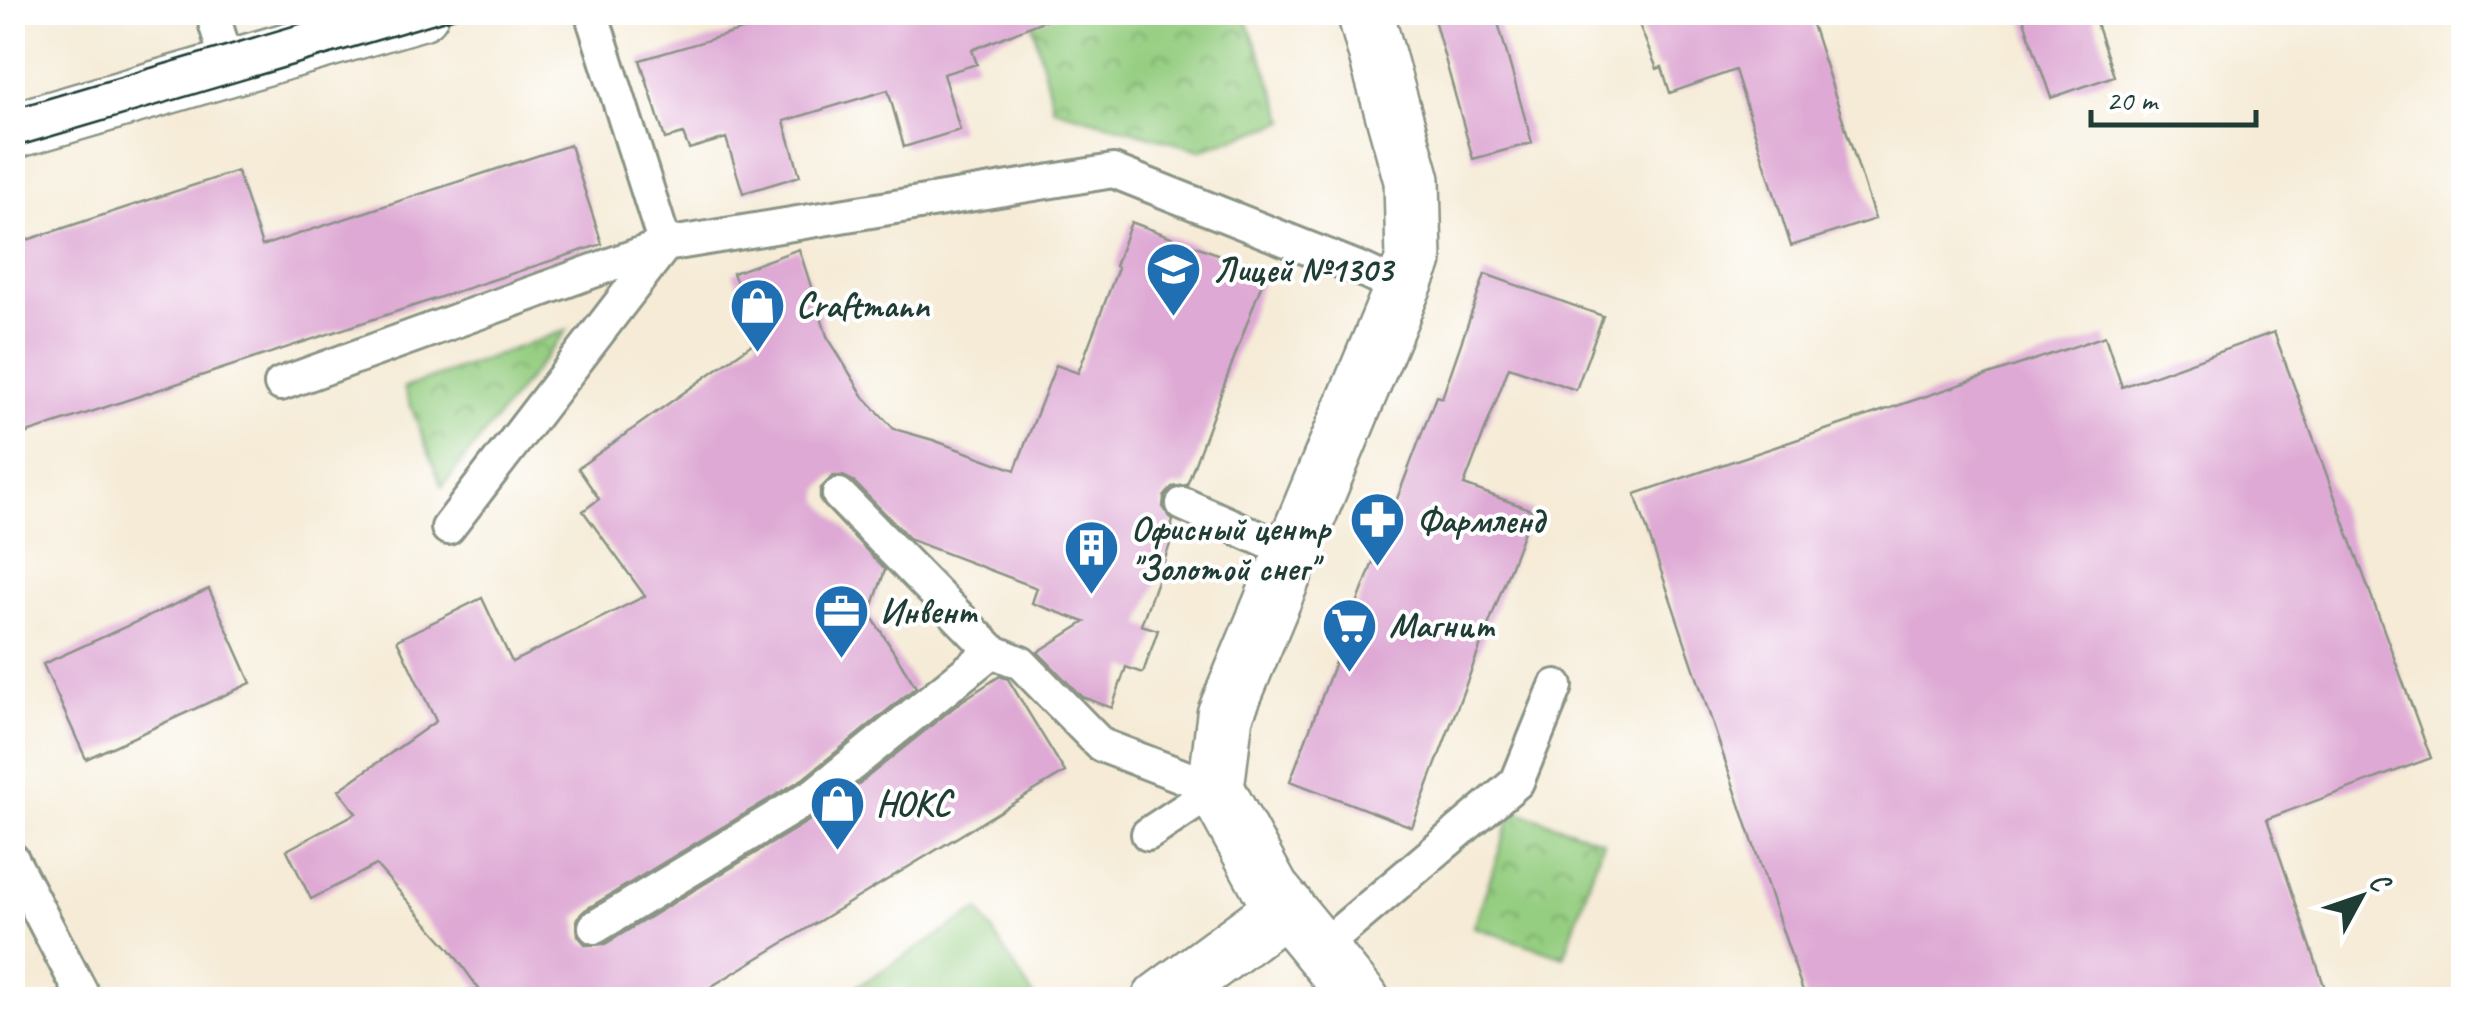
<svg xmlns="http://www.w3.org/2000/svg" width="2476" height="1012" font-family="Caveat,sans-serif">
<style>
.park{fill:url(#park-crowns);stroke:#5a865a;stroke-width:2.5}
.pitch{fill:#95ce81;stroke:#5a865a;stroke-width:2.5}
.building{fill:#dea9d4}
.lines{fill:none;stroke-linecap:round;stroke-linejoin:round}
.lane-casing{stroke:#8a9485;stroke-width:38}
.street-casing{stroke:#8a9485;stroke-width:60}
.secondary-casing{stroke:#8a9485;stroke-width:60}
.lane{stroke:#fff;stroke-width:32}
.street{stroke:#fff;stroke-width:55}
.secondary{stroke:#fff;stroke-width:55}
.tram{stroke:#1f3d34;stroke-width:2.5}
.labels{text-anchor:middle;stroke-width:8;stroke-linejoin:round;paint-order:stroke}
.poi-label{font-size:35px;font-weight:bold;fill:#1f3d34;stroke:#fff;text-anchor:start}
</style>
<defs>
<pattern id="park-crowns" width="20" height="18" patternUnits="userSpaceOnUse" patternTransform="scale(2.5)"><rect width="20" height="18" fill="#95ce81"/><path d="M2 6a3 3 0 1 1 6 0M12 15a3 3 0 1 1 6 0" fill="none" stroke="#79a86a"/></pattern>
</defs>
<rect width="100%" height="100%" fill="#fff"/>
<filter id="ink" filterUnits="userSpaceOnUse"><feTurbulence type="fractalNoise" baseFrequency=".01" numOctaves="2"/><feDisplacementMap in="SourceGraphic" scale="20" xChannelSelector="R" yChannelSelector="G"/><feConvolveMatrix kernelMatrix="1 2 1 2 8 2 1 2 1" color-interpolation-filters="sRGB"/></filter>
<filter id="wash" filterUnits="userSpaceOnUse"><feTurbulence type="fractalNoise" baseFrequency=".0048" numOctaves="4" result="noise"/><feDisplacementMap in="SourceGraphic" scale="40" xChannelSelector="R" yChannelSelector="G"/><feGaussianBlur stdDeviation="2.25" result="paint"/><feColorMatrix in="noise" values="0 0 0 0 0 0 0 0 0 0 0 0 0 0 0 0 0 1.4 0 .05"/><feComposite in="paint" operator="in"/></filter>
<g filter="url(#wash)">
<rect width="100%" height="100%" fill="#f5ebd6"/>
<path class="park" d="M1030,13h214l42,108 -86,29 -147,-42z
M567,330l-125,157 -38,-99z
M1513,810l90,31 -39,116 -90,-30z"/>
<path class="pitch" d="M979,910l56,89h-198z"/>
<g id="blocks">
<path class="building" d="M804,12h256v2l-88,36 5,14 -34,10 17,56 -56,17 -16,-57 -104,31 16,55 -57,17 -17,-55 -37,11 -6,-15 -18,5 -25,-79z
M1432,12h63l37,131 -59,16z
M1634,12h174l67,207 -84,27 -56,-176 -65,23 -8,-26 -5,2z
M2021,12h71l22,64 -63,22z
M570,145l32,99 -578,190 -12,-34v-155l225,-74 25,75z
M1131,222l135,50 -79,213 -15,2 -8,10 -1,10 10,14 -2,6 5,1 -35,97 17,5 -15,43 -17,-6 -14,41 -30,-11 -44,-45 47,-30 -53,-19 5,-15 -126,-48 -58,-59 -10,-5h-10l-13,13v12l65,69 -15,44 46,73 -112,91 -219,132 -8,8 1,18 8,9 19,-1 220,-133 138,-111 37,-24 8,3 57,93 -376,228h-202l-37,-51 -74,-84 -65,34 -24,-49 69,-37 -17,-23 97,-69 -39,-81 85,-42 30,64 133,-66 -62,-85 16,-12 -21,-31 181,-129 -26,-66 66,-24 28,87 37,61 30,32 39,11 82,30 41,-105 22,8 40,-105 -3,-2z
M1485,274l118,42 -27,74 -67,-23 -45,118 68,25 -120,317 -122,-46 146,-385 6,2z
M2274,332l157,426 -164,61 62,181h-523l-171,-506 470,-158 17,51z
M209,589l42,94 -165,76 -43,-95z"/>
</g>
</g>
<g filter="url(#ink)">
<use href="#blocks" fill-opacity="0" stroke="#8a9485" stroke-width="2.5"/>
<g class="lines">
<defs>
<path id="lane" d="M212,12l17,56
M281,384l384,-139 -74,-233
M839,495l153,156
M1183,504l110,49
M448,528l217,-283 448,-74 252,100 38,18
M1148,834l68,-45
M12,859l73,141
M595,927l220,-133 177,-143 29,12 80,82 115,44
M1320,949l197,-167 39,-96"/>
<path id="street" d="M1160,1000l126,-93
M1361,1000l-90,-110 -55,-101 9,-74 189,-455 -2,-80 -47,-168"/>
<path id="secondary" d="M12,131l409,-119"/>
</defs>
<use href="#lane" class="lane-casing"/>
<use href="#street" class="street-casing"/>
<use href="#secondary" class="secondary-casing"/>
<use href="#lane" class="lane"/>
<use href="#street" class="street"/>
<use href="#secondary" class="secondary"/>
<path class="tram" d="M12,109l328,-97
M12,148l461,-136"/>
</g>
</g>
<defs>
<symbol id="school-pin" viewBox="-11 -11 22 30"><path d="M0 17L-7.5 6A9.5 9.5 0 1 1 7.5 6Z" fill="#1f6fb2" stroke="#fff"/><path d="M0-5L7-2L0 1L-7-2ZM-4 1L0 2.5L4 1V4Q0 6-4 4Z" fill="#fff"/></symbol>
<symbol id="shop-pin" viewBox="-11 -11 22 30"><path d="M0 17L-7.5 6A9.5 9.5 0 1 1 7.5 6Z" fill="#1f6fb2" stroke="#fff"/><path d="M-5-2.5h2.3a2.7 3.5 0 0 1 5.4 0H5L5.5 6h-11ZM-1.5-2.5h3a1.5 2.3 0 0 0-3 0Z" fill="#fff"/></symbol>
<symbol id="pharmacy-pin" viewBox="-11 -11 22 30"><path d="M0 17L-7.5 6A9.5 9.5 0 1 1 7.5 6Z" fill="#1f6fb2" stroke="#fff"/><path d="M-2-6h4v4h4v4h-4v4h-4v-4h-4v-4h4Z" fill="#fff"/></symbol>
<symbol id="building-pin" viewBox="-11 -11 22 30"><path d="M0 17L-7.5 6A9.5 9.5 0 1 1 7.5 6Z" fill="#1f6fb2" stroke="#fff"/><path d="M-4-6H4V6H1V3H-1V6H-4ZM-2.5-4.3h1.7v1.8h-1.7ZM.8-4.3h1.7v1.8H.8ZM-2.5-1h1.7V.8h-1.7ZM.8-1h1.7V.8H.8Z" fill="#fff"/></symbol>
<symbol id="office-pin" viewBox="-11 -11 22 30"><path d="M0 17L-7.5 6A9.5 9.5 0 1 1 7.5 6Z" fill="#1f6fb2" stroke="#fff"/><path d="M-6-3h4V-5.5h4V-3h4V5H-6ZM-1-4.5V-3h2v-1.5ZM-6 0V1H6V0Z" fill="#fff"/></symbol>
<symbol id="supermarket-pin" viewBox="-11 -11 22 30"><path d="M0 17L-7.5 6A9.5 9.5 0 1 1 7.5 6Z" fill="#1f6fb2" stroke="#fff"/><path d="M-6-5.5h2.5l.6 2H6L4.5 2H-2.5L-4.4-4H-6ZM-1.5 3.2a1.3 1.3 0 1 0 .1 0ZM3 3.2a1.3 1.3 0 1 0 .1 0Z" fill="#fff"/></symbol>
</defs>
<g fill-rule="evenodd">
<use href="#school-pin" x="1142" y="238" width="63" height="86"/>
<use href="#shop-pin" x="726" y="274" width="63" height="86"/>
<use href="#pharmacy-pin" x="1346" y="488" width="63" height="86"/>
<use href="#building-pin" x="1060" y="516" width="63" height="86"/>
<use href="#office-pin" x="810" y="580" width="63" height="86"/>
<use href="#supermarket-pin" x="1318" y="594" width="63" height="86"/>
<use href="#shop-pin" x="806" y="772" width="63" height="86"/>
</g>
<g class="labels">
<g class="poi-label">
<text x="1213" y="281">Лицей №1303</text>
<text x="796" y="317">Craftmann</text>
<text x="1417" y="532">Фармленд</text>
<text x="1131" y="540">Офисный центр<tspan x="1131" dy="40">"Золотой снег"</tspan></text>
<text x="880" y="623">Инвент</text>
<text x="1389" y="637">Магнит</text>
<text x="876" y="815">НОКС</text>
</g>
</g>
<rect width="2476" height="1012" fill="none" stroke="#fff" stroke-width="50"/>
<g transform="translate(2361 897) rotate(50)" stroke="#ffffff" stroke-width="8" paint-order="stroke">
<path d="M0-8L18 38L0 25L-18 38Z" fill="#1f3d34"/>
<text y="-15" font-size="28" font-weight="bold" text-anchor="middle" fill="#1f3d34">С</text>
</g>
<path d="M2091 110v15h165v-15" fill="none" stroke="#1f3d34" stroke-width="5"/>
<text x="2106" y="110" font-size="30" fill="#1f3d34" stroke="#ffffff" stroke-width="8" paint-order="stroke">20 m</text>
</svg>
